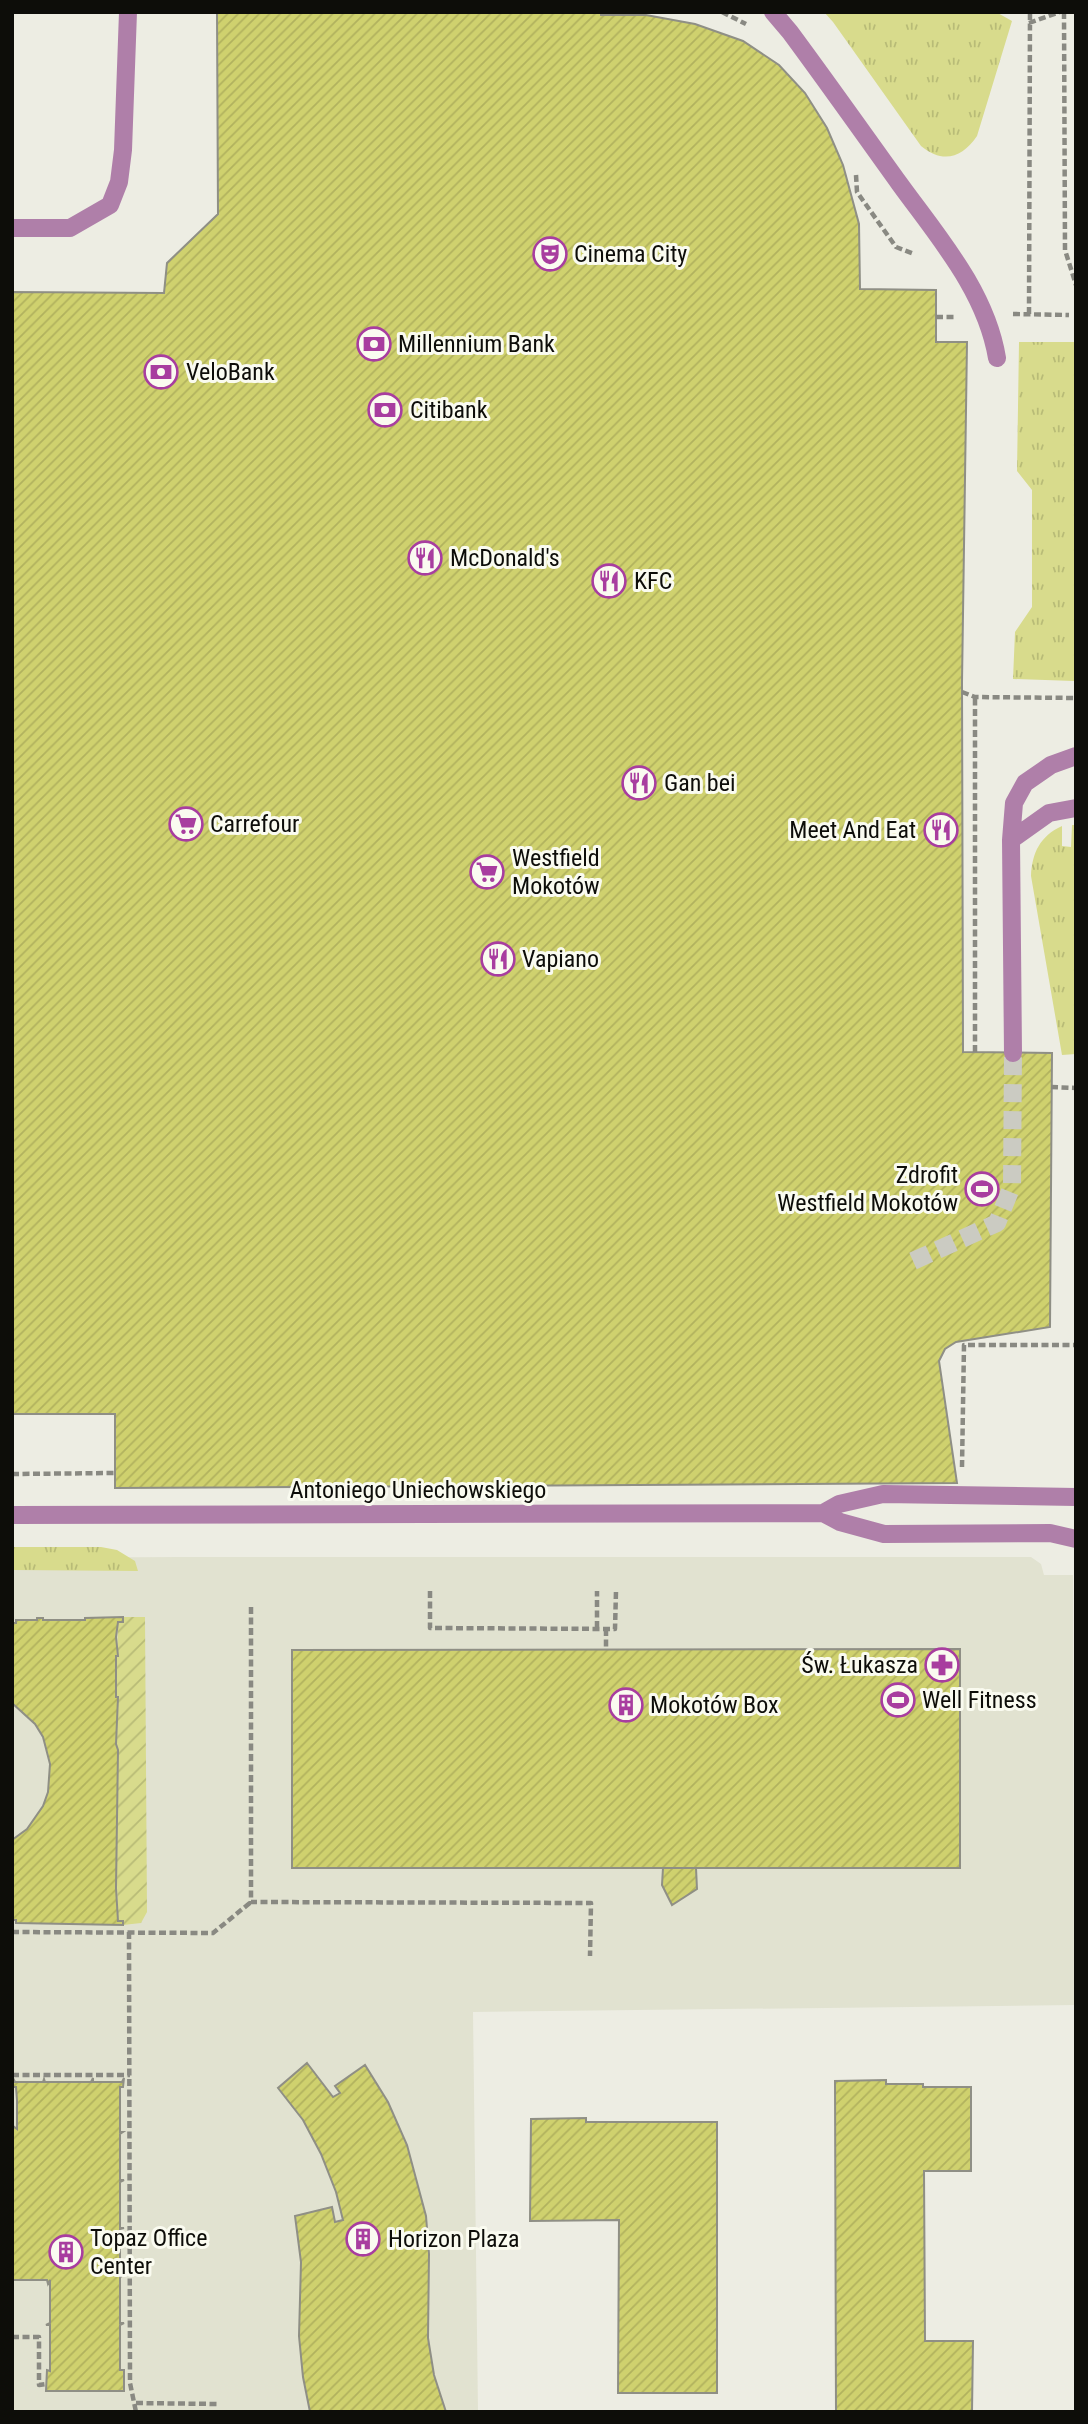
<svg xmlns="http://www.w3.org/2000/svg" width="1088" height="2424" font-family="'Roboto Condensed',sans-serif">
<style>
.built{fill:#e1e2d0}
.grass{fill:url(#grass-tufts)}
.garden{fill:url(#garden-furrows)}
.building{fill:url(#building-hatch);stroke:#8f8f85;stroke-width:2}
.lines{fill:none;stroke-linecap:round;stroke-linejoin:round}
.minor-tunnel{stroke:#cbcbc2;stroke-width:18;stroke-dasharray:18 9;stroke-linecap:butt}
.path{stroke:#898982;stroke-width:4.5;stroke-dasharray:7 3.5;stroke-linecap:butt}
.minor{stroke:#af7fa9;stroke-width:18}
.labels{text-anchor:middle;stroke-width:6;stroke-linejoin:round;paint-order:stroke}
.poi-label{font-size:24px;fill:#0d0d09;stroke:#fafbf0;text-anchor:start}
.street-label{font-size:24px;fill:#0d0d09;stroke:#fafbf0}
</style>
<defs>
<pattern id="grass-tufts" width="24" height="20" patternUnits="userSpaceOnUse" patternTransform="scale(1.75)"><rect width="24" height="20" fill="#d8db8c"/><path d="M3 7l-1-3M5 7V3M7 7l1-3M15 17l-1-3M17 17v-4M19 17l1-3" fill="none" stroke="#b8bb77"/></pattern>
<pattern id="garden-furrows" width="10" height="10" patternUnits="userSpaceOnUse" patternTransform="scale(1.75)"><rect width="10" height="10" fill="#d8db8c"/><path d="M-1 1l2-2M0 10L10 0M9 11l2-2" fill="none" stroke="#b8bb77"/></pattern>
<pattern id="building-hatch" width="6" height="6" patternUnits="userSpaceOnUse" patternTransform="scale(1.75)"><rect width="6" height="6" fill="#cfd16e"/><path d="M-1 1l2-2M0 6l6-6M5 7l2-2" fill="none" stroke="#b1b25e"/></pattern>
</defs>
<rect width="100%" height="100%" fill="#edede3"/>
<path class="built" d="M178,1557h853l10,7 3,11h29l1,430 -601,7 5,400h-466v-854z"/>
<path class="grass" d="M824,12h172l16,9 -35,115c-15,22 -34,28 -56,10l-88,-124z
M1019,342h55v339l-61,-2 2,-47 17,-25v-117l-15,-19z
M1072,825h4v229l-14,1 -31,-179c1,-23 9,-40 31,-50v20l9,1z
M12,1547h89l16,3 18,11 3,10 -126,-1z"/>
<path class="garden" d="M123,1617h22l2,295 -6,11 -18,2v-4h-5l-2,-75 2,-96 -2,-6 2,-47h-2l2,-75h5z"/>
<path class="building" d="M217,12h384v3h45l49,9 48,17 36,24 26,28 22,35 16,37 16,59 1,65 76,1v52h31l-5,340 1,370 89,1 -2,274 -94,15 -11,7 -6,12 18,122 -842,5v-74h-103v-1122l152,1 3,-30 51,-49z
M123,1617v5h-5l-2,15 2,19h-2v41h2l-2,47 2,6 -2,138 2,33h5v4l-107,-2v-3h-4v-80l15,-11 16,-23 5,-14 2,-28 -7,-27 -8,-13 -23,-21v-80h4v-3h21v-2h6v2h42v-2z
M960,1649v219h-668v-218z
M663,1868h33l1,21 -25,16 -10,-20z
M307,2063l26,34 7,-4 -5,-7 30,-21 23,37 19,43 19,71 3,38 -1,84 6,37 12,37h-136l-7,-35 -4,-41 2,-74 -6,-46 37,-9 3,15 8,-2 -7,-28 -15,-38 -18,-34 -25,-32z
M13,2078l2,4h28l1,-3 1,3h46l2,-4v4h29l2,-4 -1,9h-3v45h3l-3,2v46h4l-4,2v46h4l-4,1v47l4,-1 -4,2v46h4l-4,2v45h4v21h-78l1,-21 3,1v-46h-4l4,-2v-43l-2,4 -1,-4h-35v-151l1,-3 4,3v-29l-1,-13h-3z
M886,2080v4h37v3h48v84h-47l1,170h48l-1,71h-136l-1,-331z
M586,2118v4h131v271h-99l1,-173 -89,1 1,-102z"/>
<g class="lines">
<path class="minor-tunnel" d="M913,1261l84,-38 15,-37 1,-133"/>
<path class="path" d="M722,12l24,12
M1064,12l1,238 11,35
M1029,23l31,-11
M856,175l1,17 39,55 18,7
M1013,314l56,1
M1029,314l1,-302
M936,317h20
M962,692l13,5 101,1
M975,1052v-355
M1051,1087l25,1
M962,1467l2,-122h112
M12,1474l103,-1
M430,1591v37l185,1 1,-38
M251,1607v295l340,1 -1,53
M597,1628v-37
M606,1629v21
M12,1932l201,1 38,-31
M129,1932l1,451 6,29
M12,2075h118
M12,2337h27v48l7,-1
M136,2403l83,1"/>
<path class="minor" d="M773,12l17,20c37,50 73,101 109,151 39,54 87,108 98,175
M12,228h58l40,-23 9,-23 4,-32 5,-138
M1011,840l38,-27 27,-5
M1013,1053l-2,-213 3,-37 11,-20 26,-18 25,-9
M823,1513l16,-9 44,-10 193,3
M12,1515l811,-2 17,9 44,12 166,-1 26,6"/>
</g>
<defs>
<symbol id="theatre-ring" viewBox="-11 -11 22 22"><circle r="9.5" fill="#fafbf0" stroke="#a83d9f" stroke-width="1.5"/><path d="M-5-5.5Q0-4 5-5.5V0Q5 5 0 6Q-5 5-5 0ZM-3.3-2.5H-1v1.5H-3.3ZM1-2.5H3.3v1.5H1ZM-2.8 1Q0 5.5 2.8 1Z" fill="#a83d9f"/></symbol>
<symbol id="bank-ring" viewBox="-11 -11 22 22"><circle r="9.5" fill="#fafbf0" stroke="#a83d9f" stroke-width="1.5"/><path d="M-6-4H6V4H-6ZM0-2.3a2.3 2.3 0 1 0 0 4.6a2.3 2.3 0 1 0 0-4.6Z" fill="#a83d9f"/></symbol>
<symbol id="restaurant-ring" viewBox="-11 -11 22 22"><circle r="9.5" fill="#fafbf0" stroke="#a83d9f" stroke-width="1.5"/><path d="M-5-6h1v4h1v-4h1v4h1v-4h1v5L-1.5 .5V6h-2V.5L-5-1ZM5-6V6H3V1.5H1.5Q1.5-4 5-6Z" fill="#a83d9f"/></symbol>
<symbol id="supermarket-ring" viewBox="-11 -11 22 22"><circle r="9.5" fill="#fafbf0" stroke="#a83d9f" stroke-width="1.5"/><path d="M-6-5.5h2.5l.6 2H6L4.5 2H-2.5L-4.4-4H-6ZM-1.5 3.2a1.3 1.3 0 1 0 .1 0ZM3 3.2a1.3 1.3 0 1 0 .1 0Z" fill="#a83d9f"/></symbol>
<symbol id="stadium-ring" viewBox="-11 -11 22 22"><circle r="9.5" fill="#fafbf0" stroke="#a83d9f" stroke-width="1.5"/><path d="M0-5a6.5 5 0 1 0 0 10a6.5 5 0 1 0 0-10ZM-3.5-1.8h7v3.6h-7Z" fill="#a83d9f"/></symbol>
<symbol id="pharmacy-ring" viewBox="-11 -11 22 22"><circle r="9.5" fill="#fafbf0" stroke="#a83d9f" stroke-width="1.5"/><path d="M-2-6h4v4h4v4h-4v4h-4v-4h-4v-4h4Z" fill="#a83d9f"/></symbol>
<symbol id="building-ring" viewBox="-11 -11 22 22"><circle r="9.5" fill="#fafbf0" stroke="#a83d9f" stroke-width="1.5"/><path d="M-4-6H4V6H1V3H-1V6H-4ZM-2.5-4.3h1.7v1.8h-1.7ZM.8-4.3h1.7v1.8H.8ZM-2.5-1h1.7V.8h-1.7ZM.8-1h1.7V.8H.8Z" fill="#a83d9f"/></symbol>
</defs>
<g fill-rule="evenodd">
<use href="#theatre-ring" x="531" y="235" width="38" height="38"/>
<use href="#bank-ring" x="355" y="325" width="38" height="38"/>
<use href="#bank-ring" x="142" y="353" width="38" height="38"/>
<use href="#bank-ring" x="366" y="391" width="38" height="38"/>
<use href="#restaurant-ring" x="406" y="539" width="38" height="38"/>
<use href="#restaurant-ring" x="590" y="562" width="38" height="38"/>
<use href="#restaurant-ring" x="620" y="764" width="38" height="38"/>
<use href="#supermarket-ring" x="167" y="805" width="38" height="38"/>
<use href="#restaurant-ring" x="922" y="811" width="38" height="38"/>
<use href="#supermarket-ring" x="468" y="853" width="38" height="38"/>
<use href="#restaurant-ring" x="479" y="940" width="38" height="38"/>
<use href="#stadium-ring" x="963" y="1170" width="38" height="38"/>
<use href="#pharmacy-ring" x="923" y="1646" width="38" height="38"/>
<use href="#stadium-ring" x="879" y="1681" width="38" height="38"/>
<use href="#building-ring" x="607" y="1686" width="38" height="38"/>
<use href="#building-ring" x="344" y="2220" width="38" height="38"/>
<use href="#building-ring" x="47" y="2233" width="38" height="38"/>
</g>
<g class="labels">
<g class="poi-label">
<text x="574" y="262">Cinema City</text>
<text x="398" y="352">Millennium Bank</text>
<text x="186" y="380">VeloBank</text>
<text x="410" y="418">Citibank</text>
<text x="450" y="566">McDonald's</text>
<text x="634" y="589">KFC</text>
<text x="664" y="791">Gan bei</text>
<text x="210" y="832">Carrefour</text>
<text x="916" y="838" text-anchor="end">Meet And Eat</text>
<text x="512" y="866">Westfield<tspan x="512" dy="28">Mokotów</tspan></text>
<text x="522" y="967">Vapiano</text>
<text x="958" y="1183" text-anchor="end">Zdrofit<tspan x="958" dy="28">Westfield Mokotów</tspan></text>
<text x="918" y="1673" text-anchor="end">Św. Łukasza</text>
<text x="922" y="1708">Well Fitness</text>
<text x="650" y="1713">Mokotów Box</text>
<text x="90" y="2246">Topaz Office<tspan x="90" dy="28">Center</tspan></text>
<text x="388" y="2247">Horizon Plaza</text>
</g>
<g class="street-label">
<text x="418" y="1498">Antoniego Uniechowskiego</text>
</g>
</g>
<rect width="1088" height="2424" fill="none" stroke="#0d0d09" stroke-width="28"/>
</svg>
